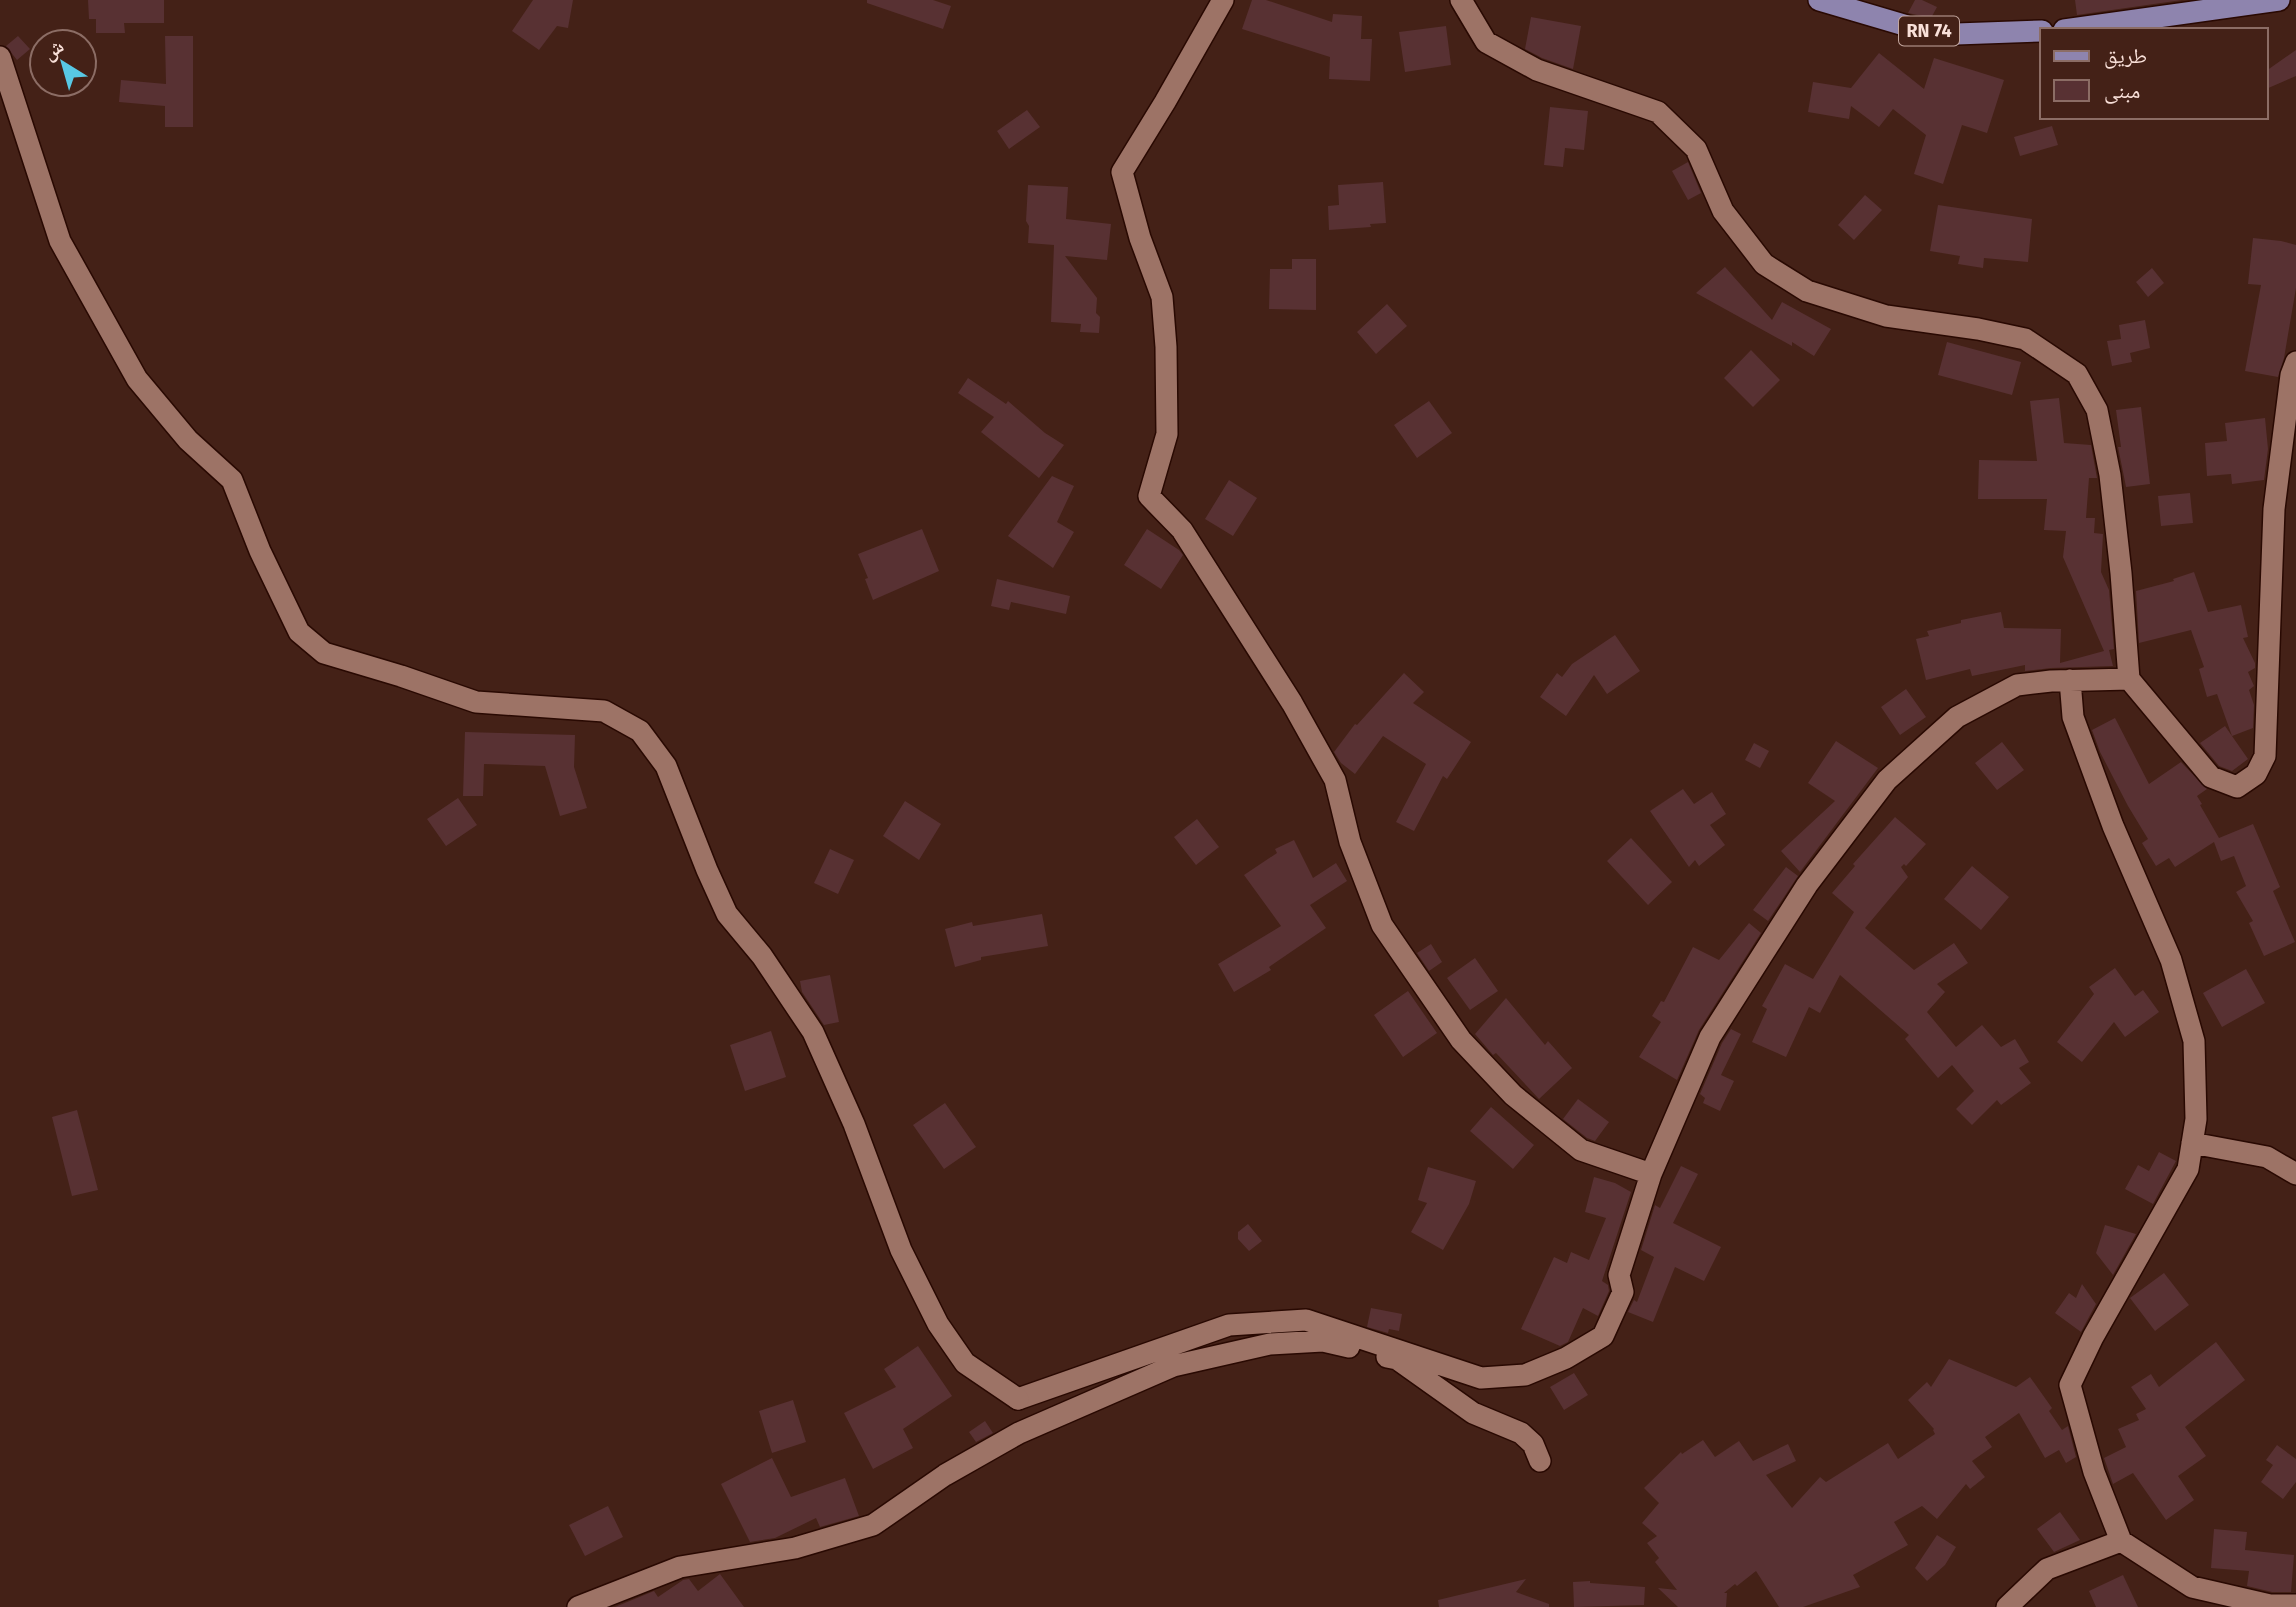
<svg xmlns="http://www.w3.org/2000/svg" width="2296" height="1607" font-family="'Fira Sans','Noto Naskh Arabic',sans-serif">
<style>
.building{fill:#583133}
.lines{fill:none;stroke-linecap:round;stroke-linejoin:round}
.street-casing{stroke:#290902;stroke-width:24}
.secondary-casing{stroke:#290902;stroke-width:24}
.primary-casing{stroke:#290902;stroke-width:24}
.street{stroke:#9d7366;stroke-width:21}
.secondary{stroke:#9d7366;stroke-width:21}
.primary{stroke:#8e84ae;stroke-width:21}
.labels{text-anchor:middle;stroke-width:6;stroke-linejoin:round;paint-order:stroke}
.shield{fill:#442117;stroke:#c3a79f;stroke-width:2}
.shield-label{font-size:18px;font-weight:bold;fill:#f9e0d9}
</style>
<rect width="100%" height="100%" fill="#442117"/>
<path class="building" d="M88,0h76v23h-40l1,10h-29v-14h-7z
M533,0h40l-5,28 -11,-2 -18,24 -27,-19z
M867,0h66l18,6 -8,23 -76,-26z
M1252,0h14l66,22 1,-8 29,2 -1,23h11l-2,42 -41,-2 1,-22 -88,-28z
M1915,0h7l15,7 -6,11 -23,-5z
M2075,0h107l-105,15z
M1531,17l50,9 -8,43 -31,-11 -17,-9z
M1446,26l5,39 -46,7 -6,-40z
M18,36l12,13 -13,11 -11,-14z
M165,36h28v91h-28v-21l-46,-4 2,-22 45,4z
M2296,50v26l-30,13v-18z
M1879,53l45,36 10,-31 70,22 -17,53 -25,-8 -19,59 -29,-10 12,-39 -33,-26 -14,18 -28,-21 -2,13 -41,-7 5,-30 38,6z
M1550,107l38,4 -4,39 -19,-2 -2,19 -19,-2z
M1027,110l13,17 -31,22 -12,-18z
M2052,126l6,19 -38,11 -6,-19z
M1688,162l13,31 -13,7 -16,-29z
M1383,182l3,41 -16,1 1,3 -42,3 -1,-24 11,-1 -1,-20z
M1028,185l40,2 -2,32 45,5 -4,36 -42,-4 32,42 -1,15 4,4 -1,16 -19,-1 1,-8 -30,-2 3,-77 -26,-2 1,-17 -3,-5z
M1865,195l17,15 -28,30 -16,-15z
M1938,205l94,14 -4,43 -44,-4 -1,10 -25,-4 2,-8 -30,-5z
M2253,238l28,3 15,4v43l-12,70 -6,19 -33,-6 16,-86 -13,-1z
M1292,259h24v51l-47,-1 1,-40h22z
M1725,267l47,53 10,-18 49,27 -17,27 -22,-14v4l-96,-53z
M2152,268l12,15 -16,14 -12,-15z
M1387,304l20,22 -31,28 -19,-22z
M2145,320l5,28 -20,5 2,9 -20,4 -5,-25 14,-2 -2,-14z
M1947,342l74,20 -9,33 -74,-20z
M1751,350l29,30 -27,27 -29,-29z
M968,378l38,26 2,-3 37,32 19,12 -25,33 -58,-46 13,-15 -36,-24z
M2059,398l5,45 27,2 6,33h-8l-3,40h9l-1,15 9,1 -2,38 8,18 5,59 -5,1 4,16 -62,2 -26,3v-6l-53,11 -2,-7 -44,11 -10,-41 13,-3 -2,-5 34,-8v-3l40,-8 3,16 57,1 -1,34 44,-12 -41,-94 3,-26 -22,-1 3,-31h-69l1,-39 58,1 -7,-60z
M1429,401l23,32 -35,25 -23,-33z
M2141,407l9,77 -24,3 -8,-40h3l-5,-37z
M2265,418l3,31 -4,31 -32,4 -1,-10 -24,2 -2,-33 22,-2 -2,-18z
M1052,476l22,10 -17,36 17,10 -21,36 -45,-32z
M1229,480l28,18 -24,38 -28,-17z
M2190,493l3,30 -32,3 -3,-30z
M922,529l17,42 -66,29 -8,-21 3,-1 -10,-24z
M1147,529l32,21 4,5 -22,34 -37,-24z
M2194,572l14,40 33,-7 7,32 -5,1 12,25v5l-7,4 6,14 -5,4 5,15 -1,23 -21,8 -15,-42 -10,3 -8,-28 5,-2 -13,-37 -52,13 -3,-52 38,-10 -1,-2z
M997,579l73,17 -4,18 -55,-12 -2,8 -18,-4z
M1615,635l25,36 -33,23 -13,-19 -28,41 -26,-19 17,-24 5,4 10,-13z
M1404,673l20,19 -11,11 58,39 -24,37 -4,-3 -29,55 -18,-9 30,-58 -43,-28 -28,38 -14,-11 -7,-11 21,-28 2,1z
M1906,689l20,28 -26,18 -19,-28z
M2115,718l34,66 32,-22 26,27 -10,7 5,8 -2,1 19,33 34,-14 27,63 -7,4 22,51 -31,14 -15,-33 4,-2 -17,-29 10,-6 -12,-30 -13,5 -7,-19 -39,25 -6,-9 -13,8 -14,-23 6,-4 -20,-33 -28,-54 -8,-22z
M2225,726l23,33 -16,12 -13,-5 -19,-23z
M465,732l110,3 -1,32 13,41 -27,8 -15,-50 -61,-2 -1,32h-20z
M1836,741l42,27 -78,104 -19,-21 54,-50 -27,-18z
M2002,742l22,28 -27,20 -22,-27z
M1754,743l15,8 -9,17 -15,-8z
M1683,789l11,15 18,-12 14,22 -16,11 15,20 -26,21 -4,-6 -6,7 -39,-56z
M458,798l19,27 -31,21 -19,-27z
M905,801l36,23 -22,36 -36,-24z
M1895,817l31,27 -20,22 -2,-2 -3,3 7,10 -43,51 49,42 40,-27 14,20 -31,21 8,8 -18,20 29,35 26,-22 19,22 14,-8 14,23 -10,6 12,15 -30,22 -4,-5 -25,25 -16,-16 18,-18 -22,-26 -14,13 -33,-39 4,-4 -69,-60 -20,38 -11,-6 -23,50 -34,-15 15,-33 -5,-3 23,-42 28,15 41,-67 -22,-19 23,-27 -2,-2z
M1197,819l22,28 -23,18 -22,-28z
M1631,838l41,44 -24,23 -41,-44z
M1294,840l19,38 23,-15 11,18 -37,24 16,23 -57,39 2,3 -37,22 -16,-28 63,-38 -37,-51 33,-22 -2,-4z
M830,849l24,11 -16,34 -24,-11z
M1972,866l37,31 -28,33 -37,-31z
M1786,867l12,9 -30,45 -15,-11z
M1042,914l6,32 -67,11v3l-26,7 -10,-38 27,-7 1,4z
M1749,923l12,10 -62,97 -22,50 -38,-23 22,-35 -9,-6 9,-15 3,1 29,-55 26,13z
M1431,944l11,18 -13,9 -12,-18z
M1475,958l23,33 -28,19 -23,-32z
M2115,968l20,28 8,-6 16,22 -34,25 -11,-15 -32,40 -25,-20 37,-48 -5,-7z
M2246,969l19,34 -43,24 -19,-34z
M830,975l9,47 -15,3 -22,-33 -2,-11z
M1408,991l29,42 -34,24 -29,-42z
M1506,998l39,47 3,-4 24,27 -33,31 -43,-46 -3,2 -18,-21z
M1731,1029l10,5 -20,41 13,6 -14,30 -17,-8 2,-5 -5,-4 22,-51z
M771,1031l15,46 -41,14 -15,-46z
M1578,1099l31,23 -14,19 -8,-3 -24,-19z
M945,1103l31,44 -32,22 -31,-44z
M1491,1107l43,38 -21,24 -43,-38z
M77,1110l21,80 -26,6 -20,-79z
M2159,1152l17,9 -23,43 -28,-15 13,-24 11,6z
M1681,1166l17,8 -25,49 48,24 -17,34 -29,-14 -22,55 -25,-10 6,-12 3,2 17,-45 -13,-7 14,-45 5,3z
M1428,1167l48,14 -7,23 -26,46 -32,-18 16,-29 -9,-3z
M1594,1177l21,6 16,9 -29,89 6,4 1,6 -11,25 -15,-8 -15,34 -8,4 -39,-17 33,-72 13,6 4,-11 18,8 17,-42 -21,-6z
M1248,1224l14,17 -13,10 -11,-12v-7z
M2105,1225l31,9 -23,41 -17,-22z
M2164,1273l25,32 -34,26 -25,-33z
M2082,1284l14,20 -15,28 -26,-19 14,-20 7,5z
M1371,1308l31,6 -3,17 -10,-2 -1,4 -21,-6z
M2216,1342l29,38 -60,47 21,29 -28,20 16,24 -28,20 -33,-47 -20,11 -9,-26 22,-11 -8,-18 21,-9 -3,-6 10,-5 -15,-22 20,-13 8,13z
M918,1346l34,50 -49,33 10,19 -40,21 -29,-56 52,-26 -12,-18z
M1949,1359l67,28 14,-10 22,31 -3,3 13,19 6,-4 8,31 -10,6 -7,-13 -14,8 -26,-45 -34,24 7,10 -20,14 13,16 -15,12 -4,-5 -29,35 -15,-13 -28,16 14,23 -55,30 7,12 -57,20h-24l-23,-36 -19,15 -2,-2 -11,9h3l-1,14h-48l-20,-19 19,2 -22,-28 4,-4 -12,-15 10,-7 -15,-13 17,-20 -15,-15 37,-36 1,2 21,-14 12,17 24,-16 14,20 35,-17 8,17 -30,14 26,33 28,-31 6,5 62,-39 10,16 37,-25 -2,-4 1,-1 -26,-29 19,-18 4,5z
M1574,1373l14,22 -24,15 -14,-23z
M793,1400l13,42 -34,11 -13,-42z
M985,1421l8,12 -17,9 -7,-10z
M2277,1445l19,14v23l-13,17 -22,-17 12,-17 -7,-5z
M772,1458l19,39 54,-19 14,38 -39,11 -4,-9 -41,20 -25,4 -29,-58z
M608,1506l15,31 -38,19 -16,-31z
M2060,1512l20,28 -26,12 -17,-23z
M2214,1529l33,3 -2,18 49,5 -3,37h-19l-25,-6 2,-15 -38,-3z
M1937,1535l19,12 -11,18 -18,16 -12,-13z
M720,1574l24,33h-129l39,-16 4,6 25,-17 6,-1 9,12z
M2123,1575l15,32h-42l-7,-16z
M1526,1579l-10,13 33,12v3h-110l-1,-7z
M1590,1581v2l55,4 -1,18 -70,2 -1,-25z"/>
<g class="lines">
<defs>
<path id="street" d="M1223,0l-58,102 -43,70 18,66 22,59 4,50 1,87 -18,62 33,34 110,173 43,77 15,62 32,83 79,115 52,55 68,55 70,24
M1461,0l25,42 51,28 121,42 38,37 27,62 41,53 43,27 79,25 92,13 47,10 52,35 20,36 13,65 11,98 8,106
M2070,680l3,37 40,109 58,134 23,81 2,78 -8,50 -95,168 -23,48 24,87 27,69 71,46 78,18h26
M2192,1143l75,14 29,17
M1387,1357l10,2 76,54 48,20 12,11 7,17
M1018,1399l211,-74 77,-5 175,58 44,-3 41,-17 37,-22 20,-44 -4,-17 32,-101 59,-137 97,-152 80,-105 70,-63 60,-32 34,-4 78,-2 82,98 26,10 19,-13 9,-18 9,-247 17,-134 5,-13
M578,1607l102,-40 115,-19 78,-23 72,-50 74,-42 154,-67 97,-22 53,-3 26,6
M2007,1607l40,-38 74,-28"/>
<path id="secondary" d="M0,57l60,184 77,138 51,61 44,40 28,71 39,81 25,21 77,23 75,26 128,9 36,20 26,35 41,104 20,44 35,42 51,76 41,92 47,126 37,74 27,39 53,36"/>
<path id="primary" d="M1819,0l102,30 35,4 86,-3
M2064,30l215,-30"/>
</defs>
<use href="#street" class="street-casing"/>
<use href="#secondary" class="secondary-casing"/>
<use href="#primary" class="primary-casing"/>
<use href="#street" class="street"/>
<use href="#secondary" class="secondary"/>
<use href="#primary" class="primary"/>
</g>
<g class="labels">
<rect class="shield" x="1899" y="16.5" width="60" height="29" rx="5"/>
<g class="shield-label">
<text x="1929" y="37">RN 74</text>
</g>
</g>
<rect x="2040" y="28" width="228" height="91" fill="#442117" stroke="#8c6d65" stroke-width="2"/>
<rect x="2054" y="51" width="35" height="10" fill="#8e84ae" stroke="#8c6d65" stroke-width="2"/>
<text x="2104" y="63" font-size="21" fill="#f9e0d9">طريق</text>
<rect x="2054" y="80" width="35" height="21" fill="#583133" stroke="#8c6d65" stroke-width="2"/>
<text x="2104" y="98" font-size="21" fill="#f9e0d9">مبنى</text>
<g transform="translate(63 63) rotate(323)"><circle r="33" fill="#442117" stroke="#8c6d65" stroke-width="2"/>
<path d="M0-5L12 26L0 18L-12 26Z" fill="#58c8e4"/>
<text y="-10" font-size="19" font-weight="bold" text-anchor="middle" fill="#f9e0d9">ش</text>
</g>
</svg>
